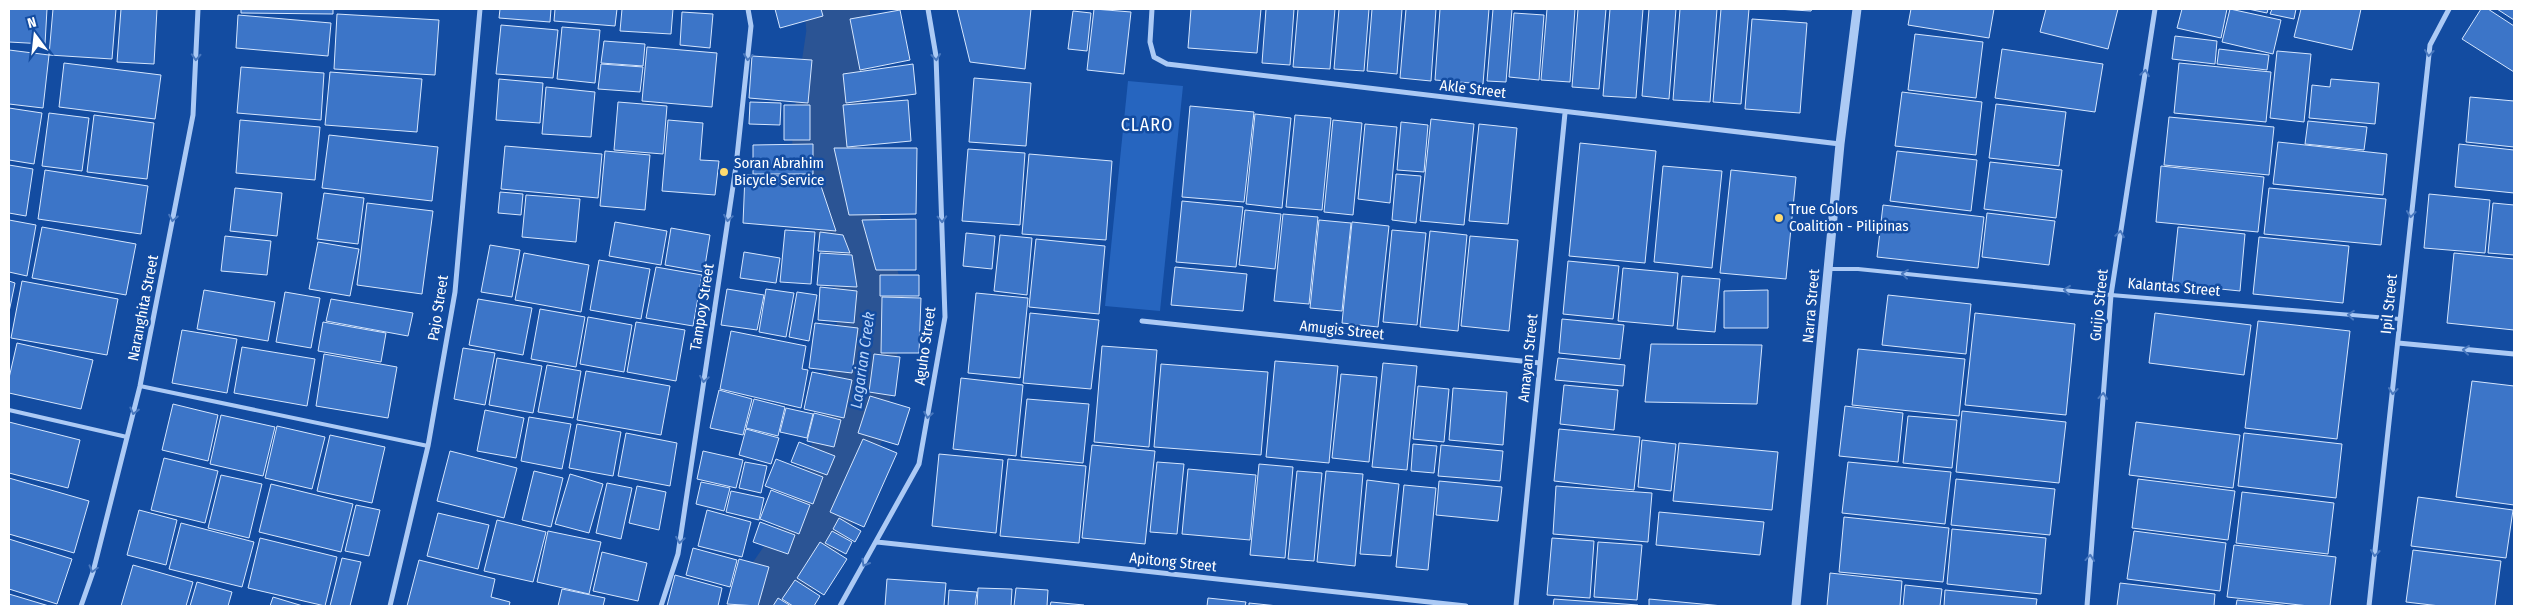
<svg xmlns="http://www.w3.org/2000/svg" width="2523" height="615" font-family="'Fira Sans Condensed',sans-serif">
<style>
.green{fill:#2665bf}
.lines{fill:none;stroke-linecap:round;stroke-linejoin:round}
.river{stroke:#2b5494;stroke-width:65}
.building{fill:#3c75c8;stroke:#d5e6fe}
.service{stroke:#accaf5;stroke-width:4}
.minor{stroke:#accaf5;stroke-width:5}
.tertiary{stroke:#accaf5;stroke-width:9}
.oneway{stroke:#4978be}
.poi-dot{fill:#ffdb70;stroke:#134ca1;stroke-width:2}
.labels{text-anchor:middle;stroke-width:5;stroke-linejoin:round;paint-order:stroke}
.street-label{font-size:15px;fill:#fff;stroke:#134ca1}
.poi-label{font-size:15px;fill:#fff;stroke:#134ca1;text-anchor:start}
.water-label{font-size:16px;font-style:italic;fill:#b9d5fb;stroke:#134ca1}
.quarter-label{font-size:18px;letter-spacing:1px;fill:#fff;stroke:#134ca1}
</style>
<rect width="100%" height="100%" fill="#134ca1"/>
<path class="green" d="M1128,81l55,5 -23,225 -55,-5z"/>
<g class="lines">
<path class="river" d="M762,606l55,-79 35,-99 17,-101 2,-31 -16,-56 -19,-42 -12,-45 4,-47 11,-74 -2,-23"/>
</g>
<path class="building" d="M9,9h38l-2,35 -36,-2z
M53,9h63l-4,50 -63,-4z
M121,9h36l-3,55 -37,-2z
M241,9h92v5l-92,-1z
M500,9h51l-1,13 -51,-4z
M555,9h62l-2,17 -61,-5z
M622,9h51l-2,25 -51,-3z
M775,9h46l2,7 -43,12z
M957,9h74l-6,60 -55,-7z
M1094,9l37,3 -7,62 -37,-4z
M1191,9h70l-4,44 -69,-5z
M1266,9h28l-4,56 -28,-2z
M1298,9h37l-5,60 -37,-2z
M1339,9h30l-5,62 -30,-2z
M1372,9h30l-5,65 -30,-3z
M1406,9h30l-5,72 -31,-3z
M1440,9h49l-6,75 -48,-4z
M1493,9h19l-6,73 -19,-1z
M1547,9h28l-5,73 -29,-2z
M1578,9h28l-7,80 -27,-2z
M1610,9h33l-7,89 -33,-2z
M1649,9h27l-7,90 -27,-3z
M1680,9h37l-7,93 -37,-2z
M1721,9h28l-8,95 -28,-2z
M1776,9h36l-1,2z
M1911,9h83l-5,29 -81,-13z
M2046,9h72l-10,40 -68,-17z
M2182,9h45l-6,29 -44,-10z
M2230,9l51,11 -8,34 -51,-12z
M2248,9h20l-1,4z
M2272,9h24l-2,10 -24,-5z
M2301,9h60l-9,41 -58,-13z
M2481,9h7l26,17v46l-52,-33z
M2497,9h17v11z
M900,10l10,50 -50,10 -10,-51z
M1073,11l18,2 -4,38 -19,-2z
M682,12l31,2 -3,34 -30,-3z
M1514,13l30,2 -5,65 -30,-3z
M337,14l102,6 -4,55 -101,-6z
M238,15l93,8 -3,33 -92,-8z
M1752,19l55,4 -7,90 -55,-4z
M501,25l57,5 -5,48 -57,-4z
M562,27l38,3 -5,53 -38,-4z
M1915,34l68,8 -7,56 -68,-8z
M2175,36l42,5 -2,23 -43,-5z
M604,41l41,3 -2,22 -42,-3z
M647,47l70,6 -5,54 -70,-6z
M2002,49l101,15 -8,48 -100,-14z
M2219,49l50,6 -2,15 -50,-6z
M9,50l40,5 -6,53 -34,-4z
M2277,51l34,3 -7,68 -34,-4z
M752,56l60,4 -4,43 -59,-5z
M64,63l97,12 -6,44 -96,-12z
M2179,63l92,9 -5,50 -92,-9z
M601,64l42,3 -3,25 -42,-3z
M913,64l3,30 -70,9 -3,-29z
M241,67l83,6 -3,47 -84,-7z
M330,72l92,7 -5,53 -92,-7z
M974,78l57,5 -5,63 -57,-4z
M499,79l44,4 -3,40 -44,-3z
M2331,79l48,4 -4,41 -66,-6 3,-33 18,2z
M546,87l49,5 -4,45 -49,-3z
M1902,92l80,10 -6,53 -81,-9z
M2470,97l44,4v46l-48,-5z
M908,100l3,41 -64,6 -4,-42z
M618,102l49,4 -4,48 -49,-4z
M750,102l31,1 -1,22 -31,-1z
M1996,104l70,8 -7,54 -70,-8z
M784,105h26v35h-26z
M1190,106l64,6 -10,90 -62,-5z
M9,108l33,5 -8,51 -25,-4z
M49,113l40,5 -7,53 -40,-5z
M1255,114l36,4 -9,90 -36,-4z
M94,115l60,8 -7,56 -60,-7z
M1295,115l36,3 -9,92 -36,-3z
M2169,117l105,10 -5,48 -105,-10z
M1431,119l43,5 -10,101 -44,-4z
M240,120l80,7 -5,53 -79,-7z
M668,120l35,3 -3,37 19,1 -4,34 -53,-4z
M1333,120l29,3 -9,92 -29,-3z
M2308,121l59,6 -3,23 -59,-6z
M1401,122l27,3 -4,47 -27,-2z
M1365,124l32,3 -7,76 -32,-4z
M1479,124l38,4 -9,96 -39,-3z
M329,135l109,12 -6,54 -110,-13z
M2278,142l109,12 -4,41 -110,-11z
M1580,143l76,8 -11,112 -76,-7z
M813,144v30h-60v-29z
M2459,144l55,6v43l-59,-6z
M505,146l97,8 -4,44 -97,-9z
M834,148h83l-1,66 -67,1z
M968,149l57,4 -5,72 -58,-4z
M605,151l45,4 -5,55 -45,-4z
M1897,151l80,9 -6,51 -81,-10z
M1029,154l83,7 -6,79 -84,-6z
M1990,162l72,8 -6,48 -72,-9z
M9,165l24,4 -7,47 -17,-3z
M1663,166l59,5 -10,97 -58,-6z
M2161,166l103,11 -6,55 -102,-10z
M45,170l103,16 -7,48 -103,-15z
M1731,170l65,7 -10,102 -66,-6z
M1396,174l25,2 -5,47 -24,-3z
M745,175l73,2 18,54 -93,-8z
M235,188l47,5 -5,43 -47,-5z
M2269,188l117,11 -5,46 -117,-11z
M500,192l23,2 -2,21 -23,-2z
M324,193l40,5 -6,46 -41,-5z
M2429,194l61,6 -5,53 -61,-5z
M526,195l54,4 -4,43 -54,-5z
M1182,201l61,6 -7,60 -60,-5z
M367,203l66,8 -11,83 -65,-9z
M2493,203l21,2v50l-26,-2z
M1883,205l101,12 -6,51 -101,-11z
M1245,210l36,4 -6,55 -36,-4z
M1987,213l68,8 -6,44 -67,-8z
M1283,214l35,3 -9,87 -35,-3z
M916,219v51h-40l-14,-50z
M9,220l27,5 -9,51 -18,-4z
M1319,220l32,3 -9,88 -32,-3z
M615,222l52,9 -6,34 -52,-9z
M1352,222l37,4 -11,101 -36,-4z
M42,227l94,17 -10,51 -94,-17z
M2178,227l67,7 -5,57 -68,-7z
M671,228l39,7 -6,37 -39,-7z
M785,230l30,2 -4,52 -31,-2z
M1392,230l34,3 -9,92 -34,-3z
M1430,231l37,4 -9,96 -38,-4z
M820,232l23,3 7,18 -32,-2z
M966,233l29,3 -3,33 -29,-3z
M1000,235l32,3 -5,57 -33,-4z
M225,236l46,5 -4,34 -46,-4z
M1470,236l48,4 -9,91 -48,-5z
M2259,237l90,9 -6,57 -90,-9z
M1036,239l69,7 -6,68 -70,-7z
M318,242l41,7 -9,47 -41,-7z
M490,245l30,5 -8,47 -31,-5z
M744,252l36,6 -4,25 -36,-5z
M524,253l65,12 -8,47 -66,-12z
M820,253l32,2 5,32 -40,-2z
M2454,253l60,6v71l-67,-7z
M599,260l51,9 -9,50 -51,-9z
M1568,261l51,5 -6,53 -50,-5z
M656,267l46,8 -9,51 -47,-8z
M1175,267l72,7 -4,37 -72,-6z
M1623,268l55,5 -5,53 -55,-5z
M880,275h39v21h-39z
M1682,276l38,3 -5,53 -38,-3z
M9,281l6,2 -6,29z
M22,281l96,18 -11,56 -96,-17z
M820,287l37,4 -3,32 -36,-3z
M727,289l37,6 -7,35 -36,-5z
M766,289l28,4 -8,44 -27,-5z
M204,290l71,12 -7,39 -71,-12z
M1768,290v38h-44v-37z
M285,292l35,6 -9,50 -35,-6z
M797,292l20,3 -8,46 -20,-4z
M976,293l52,5 -8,80 -52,-5z
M1888,295l83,9 -5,50 -84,-9z
M882,297l39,1 -2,55h-38z
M331,299l82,14 -5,23 -82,-15z
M478,299l54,9 -9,47 -54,-10z
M540,309l45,8 -9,50 -45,-8z
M1030,313l69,7 -8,69 -68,-6z
M1975,313l100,11 -9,91 -101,-10z
M2155,313l96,12 -7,50 -95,-12z
M588,317l44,8 -8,47 -44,-8z
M1562,319l62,6 -4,34 -61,-6z
M2258,321l92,10 -13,108 -92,-11z
M323,322l63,11 -5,29 -63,-11z
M636,322l49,8 -9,51 -49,-9z
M815,323l43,5 -6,45 -43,-5z
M182,330l55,9 -10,54 -55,-10z
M731,331l75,15 -4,23 6,1 -7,38 -81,-19z
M17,343l76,17 -12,49 -72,-16v-15z
M1651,344l111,1 -5,59 -112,-2z
M1102,346l55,4 -8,97 -55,-5z
M242,347l73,12 -8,47 -73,-13z
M463,348l32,5 -10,52 -31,-6z
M1858,349l107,10 -6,57 -107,-11z
M324,354l73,13 -9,51 -72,-12z
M874,354l26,3 -5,39 -26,-4z
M497,358l45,8 -9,47 -44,-8z
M1558,358l67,7 -2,21 -68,-6z
M1275,361l63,5 -9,97 -63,-6z
M1383,363l34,3 -10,104 -35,-3z
M1161,364l107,8 -7,83 -107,-8z
M547,365l34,6 -8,47 -35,-6z
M586,371l84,15 -9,49 -84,-15z
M812,372l40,8 -8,38 -40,-9z
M1341,374l36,3 -8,85 -37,-4z
M961,378l62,7 -7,71 -63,-7z
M2472,381l42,5v119l-58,-8z
M1564,385l54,5 -4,40 -54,-6z
M1418,386l31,3 -5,53 -31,-3z
M1453,388l54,4 -4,53 -54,-5z
M719,390l33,9 -9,36 -33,-7z
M870,396l40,12 -12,37 -40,-12z
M754,399l31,8 -7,29 -32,-8z
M1027,399l62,5 -6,59 -62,-6z
M173,404l45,11 -10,46 -46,-11z
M1845,406l58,7 -5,49 -59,-6z
M786,408l27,6 -6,24 -27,-6z
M485,410l39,8 -8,40 -39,-7z
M1962,411l104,11 -7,61 -103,-11z
M814,413l27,7 -7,27 -27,-6z
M221,415l54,12 -12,49 -53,-12z
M1908,416l49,4 -5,48 -49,-5z
M529,417l42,7 -9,45 -41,-8z
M9,422l71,18 -12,48 -59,-15z
M2136,422l104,13 -7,53 -104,-13z
M577,424l44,8 -8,44 -44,-8z
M277,426l48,11 -13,52 -47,-11z
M746,429l33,9 -8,26 -32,-9z
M1559,429l81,8 -6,53 -80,-9z
M626,433l51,10 -7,43 -52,-10z
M2244,433l98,11 -6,54 -98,-12z
M330,435l55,12 -13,56 -55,-12z
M863,439l34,14 -33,74 -34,-15z
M1642,440l34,4 -5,47 -33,-4z
M799,442l36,14 -8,19 -36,-13z
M1679,443l99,9 -6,58 -99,-9z
M1413,444l24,2 -3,27 -23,-2z
M1092,445l63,6 -10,93 -63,-6z
M1441,445l62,6 -3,30 -62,-5z
M450,451l67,17 -13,50 -67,-17z
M703,451l40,9 -7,28 -39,-9z
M939,454l64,6 -7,73 -64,-7z
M164,458l54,13 -13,52 -54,-13z
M776,459l47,18 -10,27 -48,-18z
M1008,459l78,7 -7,77 -79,-7z
M745,462l22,4 -6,27 -22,-5z
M1157,462l27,2 -7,70 -27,-2z
M1848,462l103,10 -6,52 -103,-11z
M1259,464l34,3 -8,91 -35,-3z
M1188,469l68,6 -6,65 -68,-6z
M534,471l29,7 -12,49 -29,-7z
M1297,471l25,2 -8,88 -26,-2z
M1326,471l37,3 -8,92 -38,-4z
M570,474l33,10 -14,49 -34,-9z
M221,475l41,9 -13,54 -41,-10z
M9,478l80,23 -15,52 -65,-19z
M1956,479l99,10 -5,46 -99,-10z
M2138,479l97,12 -7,49 -96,-12z
M1367,480l32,4 -8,72 -31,-2z
M1439,481l63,6 -4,34 -62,-6z
M701,482l29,6 -6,23 -28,-7z
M607,483l25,5 -11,51 -25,-6z
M271,484l82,20 -12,48 -82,-20z
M1404,485l32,3 -8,82 -32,-3z
M637,486l29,6 -7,38 -30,-7z
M1556,486l96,7 -4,49 -95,-8z
M771,490l39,15 -11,29 -39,-15z
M731,491l33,7 -5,22 -33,-8z
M2242,492l92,11 -6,51 -92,-11z
M2418,497l95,13 -7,48 -95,-12z
M356,505l24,5 -11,46 -24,-5z
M139,510l38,10 -11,45 -39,-10z
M707,510l44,12 -9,35 -44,-11z
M1659,512l105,10 -4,33 -104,-10z
M438,513l51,12 -11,44 -51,-13z
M1844,517l105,11 -6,54 -104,-10z
M839,518l22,13 -6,11 -22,-13z
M497,520l49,12 -13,50 -49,-11z
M760,522l35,13 -7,19 -35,-12z
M181,523l73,19 -12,45 -73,-18z
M1952,529l94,9 -5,56 -94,-10z
M548,531l53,11 -12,52 -52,-12z
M832,531l20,11 -6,12 -21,-11z
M2134,531l92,12 -6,48 -93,-12z
M260,538l77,19 -12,49 -77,-18z
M1552,538l42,3 -4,57 -43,-3z
M9,539l63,20 -15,45 -48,-15z
M820,542l27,17 -23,36 -27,-17z
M1598,542l44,3 -5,55 -43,-3z
M2234,545l102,12 -6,49h-21l-82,-9z
M693,548l44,12 -7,27 -44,-12z
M2413,550l88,11 -6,45h-55l-34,-4z
M602,552l45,11 -9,38 -45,-10z
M342,558l19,4 -11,44h-20z
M739,559l30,8 -11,39 -31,-2z
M419,560l76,19 -4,18 19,5 -1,4h-102z
M133,565l60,17 -7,24h-65z
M1830,573l72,8 -2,25h-73z
M675,575l47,13 -4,18h-51z
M887,579l59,4 -2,23h-59z
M795,580l25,16 -6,10h-21l-11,-7z
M197,582l35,10 -4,14h-38z
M2120,583l95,11 -1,12h-97z
M1905,585l37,4 -2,17h-37z
M978,588l34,1 -1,17h-34z
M1016,588l32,2 -1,16h-33z
M562,589l43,9 -2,8h-45z
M949,590l28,2 -2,14h-27z
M1945,590l92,9 -1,7h-92z
M9,594l40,12h-40z
M273,597l30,9h-33z
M778,598l13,8h-18z
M1208,598l38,4 -1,4h-38z
M1554,599l84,6v1h-85z
M1649,599l74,7h-74z
M2237,600l53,6h-54z
M1051,602l33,3v1h-34z
M1249,603l29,3h-29z"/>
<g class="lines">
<path class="service" d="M1829,269h29l253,26 289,24
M140,386l288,60
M9,410l118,27"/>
<path class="minor" d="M1152,9l-2,33 4,15 13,7 673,80
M1142,321l398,42
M2398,343l116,11
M877,542l589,64
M81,606l12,-34 47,-186 53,-271 5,-106
M390,606l38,-160 27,-154 25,-283
M661,606l17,-52 58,-388 15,-140 -3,-17
M840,606l79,-142 26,-147 -9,-261 -8,-47
M1516,606l49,-493
M2087,606l24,-311 44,-286
M2369,606l61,-561 19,-36"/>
<path class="tertiary" d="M1796,606l44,-462 17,-135"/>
</g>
<defs><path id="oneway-chevron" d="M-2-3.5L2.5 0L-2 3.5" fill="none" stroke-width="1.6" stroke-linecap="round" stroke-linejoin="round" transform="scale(1.25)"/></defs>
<g class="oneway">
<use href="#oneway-chevron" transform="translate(2429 53) rotate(97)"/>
<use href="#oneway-chevron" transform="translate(196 57) rotate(93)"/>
<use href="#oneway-chevron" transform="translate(748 57) rotate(96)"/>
<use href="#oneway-chevron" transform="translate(936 57) rotate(84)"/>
<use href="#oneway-chevron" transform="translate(2145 73) rotate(-81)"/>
<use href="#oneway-chevron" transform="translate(2411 214) rotate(96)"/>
<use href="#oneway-chevron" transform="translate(173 218) rotate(101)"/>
<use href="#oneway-chevron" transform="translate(728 218) rotate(99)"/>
<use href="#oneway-chevron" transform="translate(942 219) rotate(88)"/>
<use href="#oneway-chevron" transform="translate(2120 234) rotate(-81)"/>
<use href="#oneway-chevron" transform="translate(1905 274) rotate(-174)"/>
<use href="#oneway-chevron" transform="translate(2067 290) rotate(-174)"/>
<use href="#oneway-chevron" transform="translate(2351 315) rotate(-175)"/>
<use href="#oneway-chevron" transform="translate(2466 350) rotate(-174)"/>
<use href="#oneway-chevron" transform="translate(704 379) rotate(99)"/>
<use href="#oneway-chevron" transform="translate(2393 391) rotate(96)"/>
<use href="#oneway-chevron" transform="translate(2103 396) rotate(-85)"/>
<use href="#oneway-chevron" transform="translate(134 411) rotate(104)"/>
<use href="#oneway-chevron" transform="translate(928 415) rotate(100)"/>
<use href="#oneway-chevron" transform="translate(680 540) rotate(99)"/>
<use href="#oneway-chevron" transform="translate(2375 553) rotate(96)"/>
<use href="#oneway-chevron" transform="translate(2090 558) rotate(-85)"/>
<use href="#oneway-chevron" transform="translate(865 563) rotate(120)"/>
<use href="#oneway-chevron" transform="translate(93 569) rotate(106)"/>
</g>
<g class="poi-dot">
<circle cx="724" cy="172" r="5"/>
<circle cx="1779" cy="218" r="5"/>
</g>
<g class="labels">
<g class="street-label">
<text transform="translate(1473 89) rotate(7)" y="5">Akle Street</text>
<text transform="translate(2174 287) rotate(5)" y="5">Kalantas Street</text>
<text transform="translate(2389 304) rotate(-84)" y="5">Ipil Street</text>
<text transform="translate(2099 305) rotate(-84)" y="5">Guijo Street</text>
<text transform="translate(1811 306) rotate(-85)" y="5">Narra Street</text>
<text transform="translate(702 307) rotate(-81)" y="5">Tampoy Street</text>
<text transform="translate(143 308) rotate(-79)" y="5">Naranghita Street</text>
<text transform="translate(438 308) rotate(-81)" y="5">Pajo Street</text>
<text transform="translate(1342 330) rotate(6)" y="5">Amugis Street</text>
<text transform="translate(925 346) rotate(-82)" y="5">Aguho Street</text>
<text transform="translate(1528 358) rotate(-84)" y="5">Amayan Street</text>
<text transform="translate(1173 562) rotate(6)" y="5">Apitong Street</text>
</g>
<g class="poi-label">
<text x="734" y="168">Soran Abrahim<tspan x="734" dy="17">Bicycle Service</tspan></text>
<text x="1789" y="214">True Colors<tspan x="1789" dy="17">Coalition - Pilipinas</tspan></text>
</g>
<g class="water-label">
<text transform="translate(862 360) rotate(-82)" y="6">Lagarian Creek</text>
</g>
<g class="quarter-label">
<text x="1147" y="131">CLARO</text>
</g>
</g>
<rect width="2523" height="615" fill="none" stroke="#ffffff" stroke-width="20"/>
<g transform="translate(35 35) rotate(345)" stroke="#134ca1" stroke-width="4" paint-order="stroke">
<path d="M0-4L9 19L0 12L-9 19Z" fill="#ffffff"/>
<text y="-8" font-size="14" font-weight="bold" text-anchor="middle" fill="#ffffff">N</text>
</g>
</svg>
